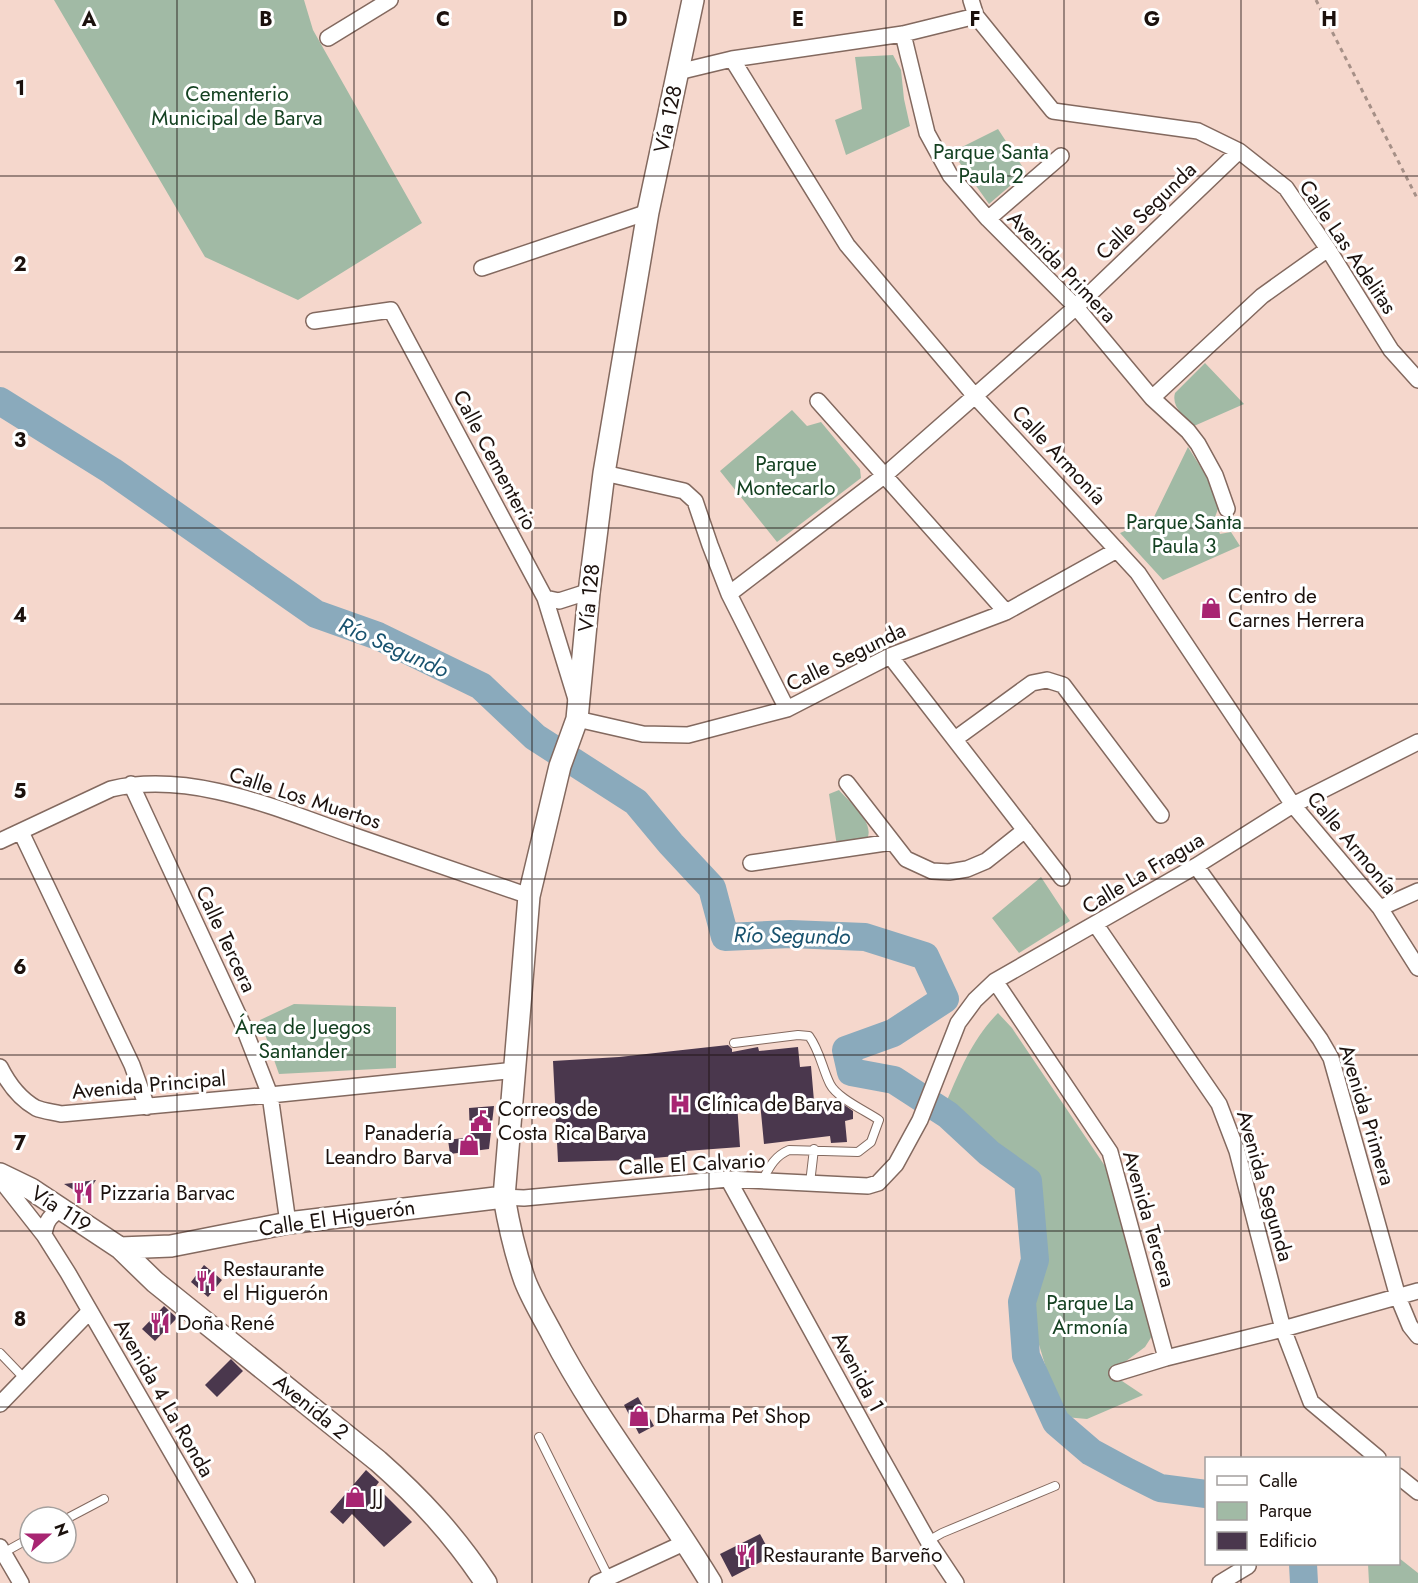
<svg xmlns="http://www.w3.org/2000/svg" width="1418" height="1583" font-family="Jost,sans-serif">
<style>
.green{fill:#a1baa5}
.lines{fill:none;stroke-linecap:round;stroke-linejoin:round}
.river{stroke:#8aaabc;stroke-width:28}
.building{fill:#4a374d}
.lane-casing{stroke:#83695f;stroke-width:10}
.street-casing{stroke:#83695f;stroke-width:18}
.secondary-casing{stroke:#83695f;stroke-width:24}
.path{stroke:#a69087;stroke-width:3;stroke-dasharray:4.5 4.5;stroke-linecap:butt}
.lane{stroke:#fff;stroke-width:8}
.street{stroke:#fff;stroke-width:15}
.secondary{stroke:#fff;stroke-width:21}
.grid{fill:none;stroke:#1b110d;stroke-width:1.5;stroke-opacity:0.55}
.labels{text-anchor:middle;stroke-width:6;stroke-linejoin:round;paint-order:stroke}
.park-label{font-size:21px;fill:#144121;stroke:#fff}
.street-label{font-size:21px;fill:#1b110d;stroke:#fff}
.poi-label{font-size:21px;fill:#1b110d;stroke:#fff;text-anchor:start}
.water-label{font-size:22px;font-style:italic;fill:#18526e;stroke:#fff}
.grid-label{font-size:20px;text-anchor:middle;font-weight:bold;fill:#1b110d;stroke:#fff;stroke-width:6;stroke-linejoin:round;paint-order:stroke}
</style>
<rect width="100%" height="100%" fill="#f5d7cc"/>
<path class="green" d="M54,0h250l9,30 109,193 -124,77 -93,-43z
M893,55l8,15 3,29 6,27 -64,29 -11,-35 27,-11 -7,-52z
M998,129l28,43 -37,32 -37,-52z
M1205,363l39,41 -50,22c-9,-9 -23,-19 -19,-33z
M792,410l15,16 14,-4 39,47 1,9 -84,64 -57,-71z
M1188,447l17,27 14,32 -5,14 6,14 11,-2 9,14 -77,34 -43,-47 33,-14z
M839,790c10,12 40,35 26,52l-28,4 -8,-52z
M1041,877l29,44 -51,32 -27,-35z
M294,1004l102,3v61l-117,6 -19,-54z
M998,1013l14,15 93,138 47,170 -7,11 -35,26 33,22 -56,24 -22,-2 -13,-29 -15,-50 -4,-38 11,-38 -5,-83 -93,-76c14,-33 27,-65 52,-90z
M1399,1558l19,15v10h-49l-1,-19h30z"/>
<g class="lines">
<path class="river" d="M0,401l112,70 204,143 62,22 103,50 54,51 101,65 35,42 41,44 13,49 65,-3 75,3 60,19 20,43 -52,34 -47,17 5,22 43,8 54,35 41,38 39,28 7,79 -13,42 4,54 30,66 35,30 37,20 32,16 46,6
M1303,1564l1,19"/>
</g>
<path class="building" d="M728,1045l4,4v3l26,-5 1,4 39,-4 2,20 11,-1 3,35 22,-2 17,12v8l-8,2 2,21 -16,1 -1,-7 -66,8 -4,-42 -23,1 3,44 -54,4 1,4 -55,5 -74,2 -5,-101 66,-4z
M494,1106l-5,43 -39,5 -2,-14 22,-3 -1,-29z
M96,1180l-11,17 -21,-13z
M204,1265l18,15 -14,17 -17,-15z
M164,1306l13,12 -22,23 -13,-12z
M231,1359l12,12 -26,26 -12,-12z
M638,1397l16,29 -15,8 -15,-29z
M366,1470l13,12 -3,4 36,36 -28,25 -32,-33 -9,10 -13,-12z
M760,1534l12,22 -40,21 -12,-23z"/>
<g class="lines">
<defs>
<path id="lane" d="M734,1043l64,-8 11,1c11,15 13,32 21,48 7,14 36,27 49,36l-8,22 -13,10 -69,-2c-14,6 -19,16 -26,29
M810,1183l4,-34
M0,1353l24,25
M539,1437l70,141
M66,1519l38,-20
M928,1541l14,-8 113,-47
M3,1553l27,-15"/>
<path id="street" d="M971,0l5,16 77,95 145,20 41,20 47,37 42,61 63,101 27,30
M903,34l24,99 23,42 38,44 88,88 76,91 36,33 10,13 17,31 12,34
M328,38l62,-38
M732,59l115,186 127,150 164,178 155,232 87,103 38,60
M678,72l54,-13 171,-25 73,-18
M988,219l73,-63
M482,268l166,-56
M314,321l77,-11 154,288 31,101
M1152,398l110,-102 66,-47
M818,401l188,211
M604,473l80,18 11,10 15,44 19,49 58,115
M729,594l156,-119 191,-168 163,-156
M545,598l14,3 25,-8h5
M890,656l172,222
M577,719l66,15 45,1 99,-26 103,-53 116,-44 111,-62
M955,739l77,-56 15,-3 16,5 98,130
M847,783l59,76 26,12 17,1 18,-3 19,-8 39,-31
M131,784l111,239 28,72 18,128
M21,832l111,233 15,42
M0,841l111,-52c81,-19 169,21 244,47 58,20 116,40 174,60
M751,863l141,-21
M1196,866l124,173 11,19 67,239 12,29 8,10
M1380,908l38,-17
M1096,925l123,179 18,47 46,178 28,73 67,56
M995,981l115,171 56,206
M0,1067c8,16 20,32 36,41 7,3 17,4 25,6l209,-19 246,-25
M0,1179l44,56 24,38 179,310
M728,1179l149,271 51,91 28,42
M504,1197l20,1 204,-19 119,6 21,1 10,-3 18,-19 24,-44 38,-97 17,-23 20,-19 201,-115 97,-61 125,-63
M44,1235c2,-15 6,-19 18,-26
M1117,1373l49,-15 117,-29 135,-38
M0,1404l89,-92
M1398,1476l20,16
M0,1547l21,36
M597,1583l89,-41
M1220,1583l28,-17"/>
<path id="secondary" d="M693,0l-45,212 -44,261 -15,120 -12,126 -17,47 -31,130 -25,301c5,29 11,56 21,84 7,18 18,36 27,53 45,87 108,164 159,249
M0,1174l31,15 89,59 35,34 223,179c43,38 76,74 108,122
M120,1248l51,-2 117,-23 216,-26"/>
</defs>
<use href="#lane" class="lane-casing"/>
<use href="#street" class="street-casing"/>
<use href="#secondary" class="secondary-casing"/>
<path class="path" d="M1316,0l102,200"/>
<use href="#lane" class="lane"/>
<use href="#street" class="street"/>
<use href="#secondary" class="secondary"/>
</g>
<path class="grid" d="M177,0v1583M354,0v1583M532,0v1583M709,0v1583M886,0v1583M1064,0v1583M1241,0v1458M0,176h1418M0,352h1418M0,528h1418M0,704h1418M0,879h1418M0,1055h1418M0,1231h1418M0,1407h1418M1241,1564v19"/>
<defs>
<symbol id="shop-bare" viewBox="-9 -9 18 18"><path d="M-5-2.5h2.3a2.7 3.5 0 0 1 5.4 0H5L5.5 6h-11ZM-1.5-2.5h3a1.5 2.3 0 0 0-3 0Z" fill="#a82572" stroke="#fff" stroke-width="2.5" paint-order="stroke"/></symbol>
<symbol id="hospital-bare" viewBox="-9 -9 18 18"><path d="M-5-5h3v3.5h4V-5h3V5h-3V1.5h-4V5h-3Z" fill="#a82572" stroke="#fff" stroke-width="2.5" paint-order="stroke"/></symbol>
<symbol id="civic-bare" viewBox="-9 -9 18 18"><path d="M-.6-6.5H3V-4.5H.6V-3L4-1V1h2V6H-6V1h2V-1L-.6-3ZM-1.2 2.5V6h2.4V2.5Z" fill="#a82572" stroke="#fff" stroke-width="2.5" paint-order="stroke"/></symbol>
<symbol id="restaurant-bare" viewBox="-9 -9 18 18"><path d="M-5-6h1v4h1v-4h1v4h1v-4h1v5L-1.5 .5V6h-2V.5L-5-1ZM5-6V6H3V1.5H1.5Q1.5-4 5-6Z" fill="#a82572" stroke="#fff" stroke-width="2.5" paint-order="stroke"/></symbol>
</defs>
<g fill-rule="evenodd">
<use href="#shop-bare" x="1196" y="593" width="30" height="30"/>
<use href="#hospital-bare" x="665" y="1089" width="30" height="30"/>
<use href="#civic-bare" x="466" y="1106" width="30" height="30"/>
<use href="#shop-bare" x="454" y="1130" width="30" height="30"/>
<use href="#restaurant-bare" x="68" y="1178" width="30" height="30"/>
<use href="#restaurant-bare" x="191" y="1266" width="30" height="30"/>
<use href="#restaurant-bare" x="145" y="1308" width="30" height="30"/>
<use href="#shop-bare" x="624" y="1401" width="30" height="30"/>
<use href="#shop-bare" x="340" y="1482" width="30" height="30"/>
<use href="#restaurant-bare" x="731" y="1540" width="30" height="30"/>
</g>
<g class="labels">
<g class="park-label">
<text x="237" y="101">Cementerio<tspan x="237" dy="24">Municipal de Barva</tspan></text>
<text x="991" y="159">Parque Santa<tspan x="991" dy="24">Paula 2</tspan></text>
<text x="786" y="471">Parque<tspan x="786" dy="24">Montecarlo</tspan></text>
<text x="1184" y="529">Parque Santa<tspan x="1184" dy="24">Paula 3</tspan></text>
<text x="303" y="1034">Área de Juegos<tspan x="303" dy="24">Santander</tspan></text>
<text x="1090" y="1310">Parque La<tspan x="1090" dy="24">Armonía</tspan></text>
</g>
<g class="street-label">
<text transform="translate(668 119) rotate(-78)" y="7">Vía 128</text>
<text transform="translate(1146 211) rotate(-44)" y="7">Calle Segunda</text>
<text transform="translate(1348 247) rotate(56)" y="7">Calle Las Adelitas</text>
<text transform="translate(1062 267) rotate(46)" y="7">Avenida Primera</text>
<text transform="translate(1059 455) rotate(47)" y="7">Calle Armonía</text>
<text transform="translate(495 460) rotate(62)" y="7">Calle Cementerio</text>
<text transform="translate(589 598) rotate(-84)" y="7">Vía 128</text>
<text transform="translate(846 657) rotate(-26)" y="7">Calle Segunda</text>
<text transform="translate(305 798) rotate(18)" y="7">Calle Los Muertos</text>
<text transform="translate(1352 843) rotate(50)" y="7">Calle Armonía</text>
<text transform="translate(1143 873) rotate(-31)" y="7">Calle La Fragua</text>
<text transform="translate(226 939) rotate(65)" y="7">Calle Tercera</text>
<text transform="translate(149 1085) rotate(-5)" y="7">Avenida Principal</text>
<text transform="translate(1367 1115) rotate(73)" y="7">Avenida Primera</text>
<text transform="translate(692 1164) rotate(-3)" y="7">Calle El Calvario</text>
<text transform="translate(1265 1186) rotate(74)" y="7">Avenida Segunda</text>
<text transform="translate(61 1209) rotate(33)" y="7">Vía 119</text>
<text transform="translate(337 1218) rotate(-8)" y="7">Calle El Higuerón</text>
<text transform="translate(1149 1219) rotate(74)" y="7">Avenida Tercera</text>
<text transform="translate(858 1372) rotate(62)" y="7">Avenida 1</text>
<text transform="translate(164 1398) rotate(60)" y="7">Avenida 4 La Ronda</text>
<text transform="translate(311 1407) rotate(39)" y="7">Avenida 2</text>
</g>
<g class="poi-label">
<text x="1228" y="603">Centro de<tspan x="1228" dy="24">Carnes Herrera</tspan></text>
<text x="697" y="1111">Clínica de Barva</text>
<text x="498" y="1116">Correos de<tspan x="498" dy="24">Costa Rica Barva</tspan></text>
<text x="452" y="1140" text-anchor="end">Panadería<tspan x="452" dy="24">Leandro Barva</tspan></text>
<text x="100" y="1200">Pizzaria Barvac</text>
<text x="223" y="1276">Restaurante<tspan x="223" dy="24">el Higuerón</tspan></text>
<text x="177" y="1330">Doña René</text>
<text x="656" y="1423">Dharma Pet Shop</text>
<text x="372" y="1504">JJ</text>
<text x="763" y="1562">Restaurante Barveño</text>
</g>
<g class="water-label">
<text transform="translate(394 647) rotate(24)" y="8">Río Segundo</text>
<text transform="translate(792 935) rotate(1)" y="8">Río Segundo</text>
</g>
</g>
<g class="grid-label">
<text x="89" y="26">A</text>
<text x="266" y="26">B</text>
<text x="443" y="26">C</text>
<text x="620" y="26">D</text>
<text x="798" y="26">E</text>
<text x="975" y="26">F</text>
<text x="1152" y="26">G</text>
<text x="1329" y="26">H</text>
<text x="20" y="95">1</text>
<text x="20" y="271">2</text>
<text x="20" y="447">3</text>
<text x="20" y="622">4</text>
<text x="20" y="798">5</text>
<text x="20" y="974">6</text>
<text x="20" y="1150">7</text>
<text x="20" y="1326">8</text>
</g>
<rect x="1205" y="1457" width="195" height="108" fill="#ffffff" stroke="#a4a09e" stroke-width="1.5"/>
<rect x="1217" y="1476" width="30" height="9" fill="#ffffff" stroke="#a4a09e" stroke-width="1.5"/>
<text x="1259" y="1487" font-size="18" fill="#1b110d">Calle</text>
<rect x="1217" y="1502" width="30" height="18" fill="#a1baa5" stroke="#a4a09e" stroke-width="1.5"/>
<text x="1259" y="1517" font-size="18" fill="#1b110d">Parque</text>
<rect x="1217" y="1532" width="30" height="18" fill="#4a374d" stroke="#a4a09e" stroke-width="1.5"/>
<text x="1259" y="1547" font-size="18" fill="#1b110d">Edificio</text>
<g transform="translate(48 1535) rotate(69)"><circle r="28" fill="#ffffff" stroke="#a4a09e" stroke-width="1.5"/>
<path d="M0-4.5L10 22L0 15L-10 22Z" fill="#a82572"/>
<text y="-9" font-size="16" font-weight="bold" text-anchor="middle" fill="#1b110d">N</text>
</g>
</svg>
